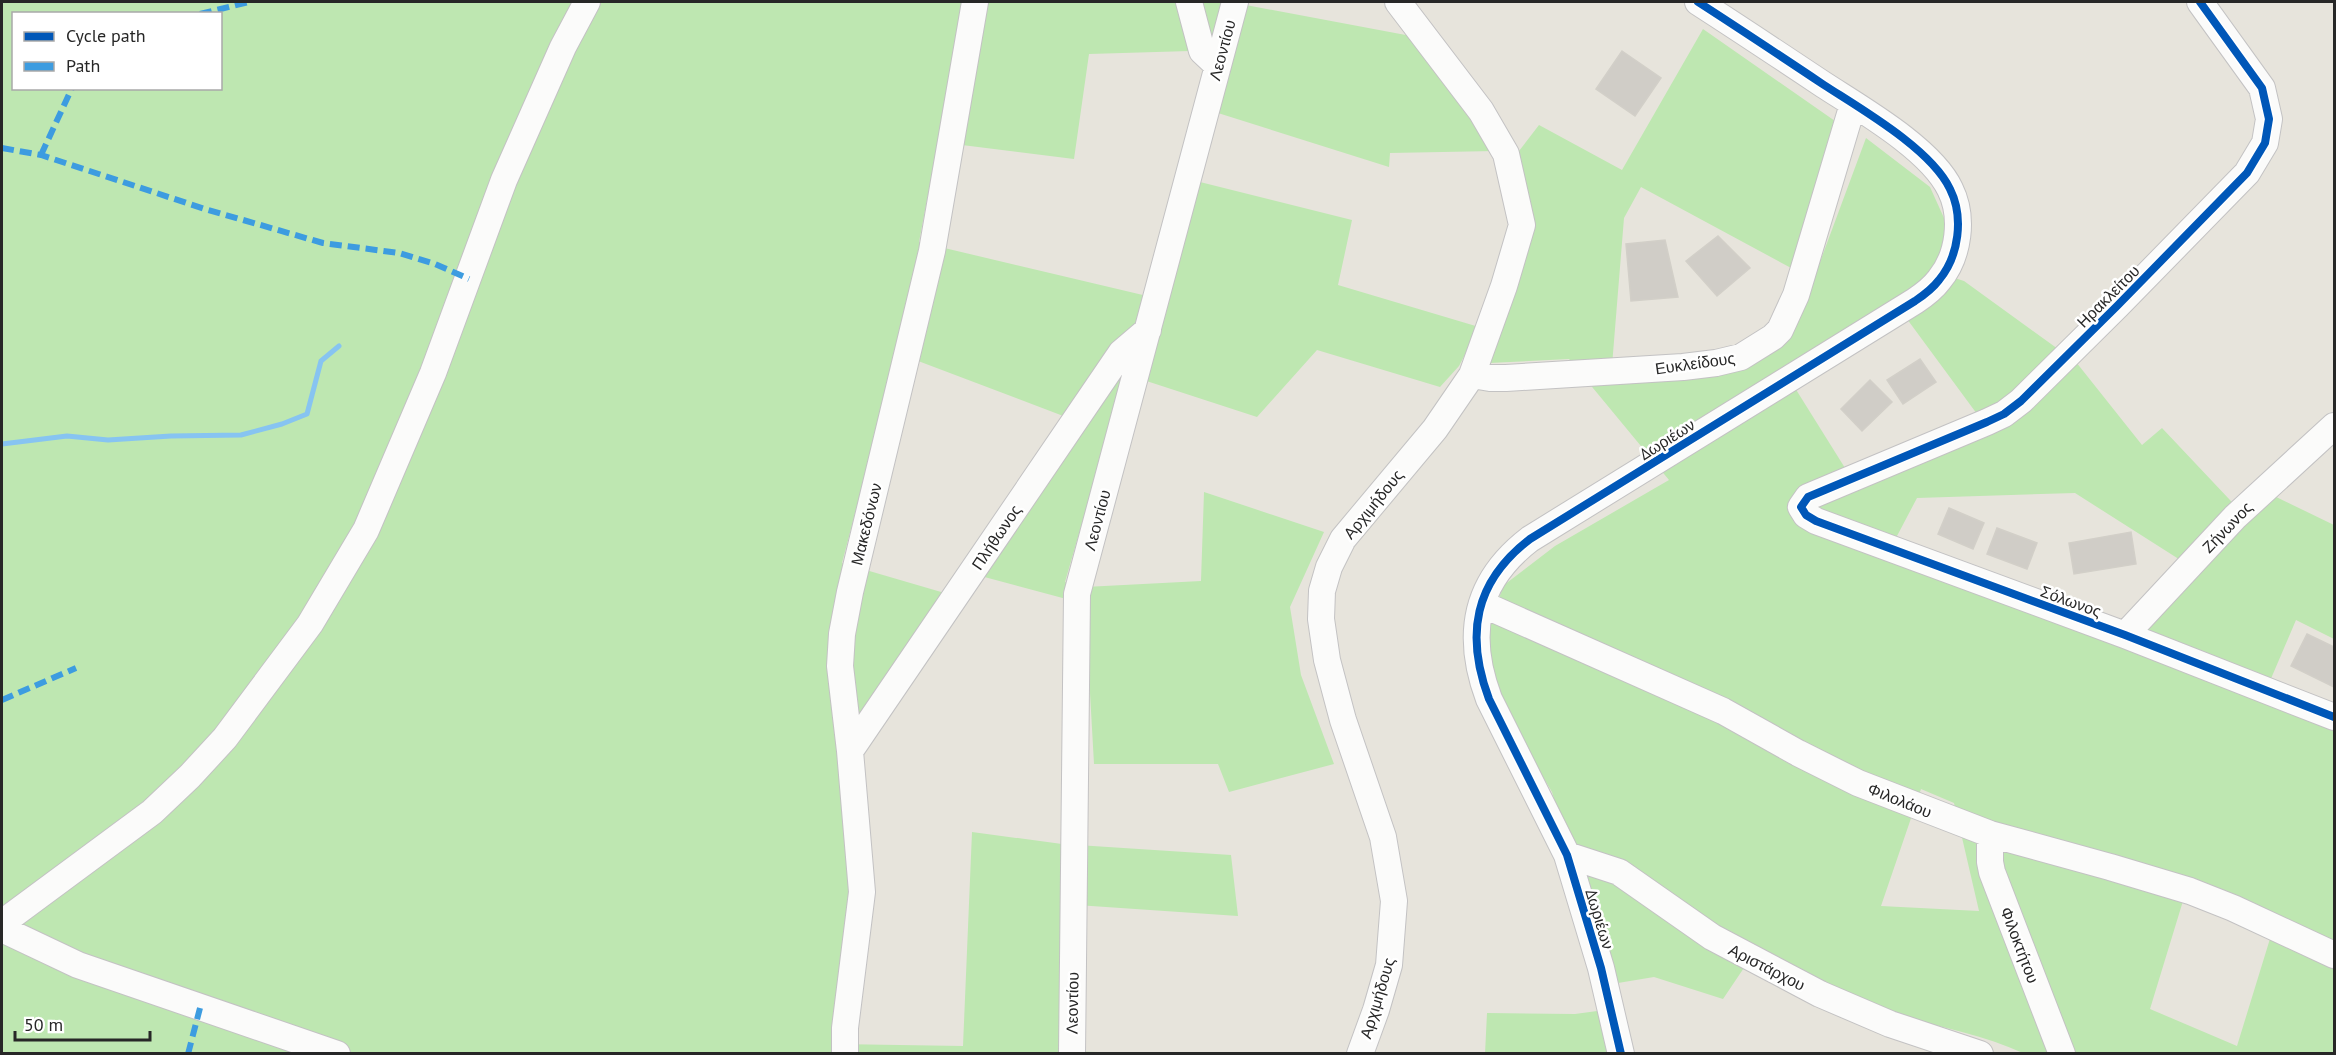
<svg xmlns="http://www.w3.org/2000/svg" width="2336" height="1055" font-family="'PT Sans',sans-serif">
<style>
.green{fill:#bee7b1;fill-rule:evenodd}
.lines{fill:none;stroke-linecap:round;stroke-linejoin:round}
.stream{stroke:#87c4f1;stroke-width:5}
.building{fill:#d0cdc7;stroke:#d2cfc8;stroke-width:1.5}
.minor-casing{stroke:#c3c2c3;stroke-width:28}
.minor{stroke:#fbfbfa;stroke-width:26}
.quiet{stroke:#3d9ce0;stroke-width:6;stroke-dasharray:12 6;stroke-linecap:butt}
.cycleway-casing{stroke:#fff;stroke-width:11}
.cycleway{stroke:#0057b8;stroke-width:8}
.labels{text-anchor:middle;stroke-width:5;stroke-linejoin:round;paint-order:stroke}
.street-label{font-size:16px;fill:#272727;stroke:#fff}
</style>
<rect width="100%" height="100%" fill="#e7e4dc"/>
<path class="green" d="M2,2h1228l181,34 84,115 -105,2 -1,14 -171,-54 7,-53 -35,-9 -101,3 -15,105 -136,-17 -19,100 245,58 32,-119 156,39 -14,65 141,42 -20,39 -19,21 -123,-37 -60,67 -132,-43 -60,208 20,5 116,-6 3,-89 120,40 -34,75 11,68 33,89 -105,28 -11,-28h-124l-9,-160 -108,-29 102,-153 -182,-69 -55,210 106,31 -109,147 13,143 -16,160 127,2 9,-214 90,12 169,11 7,61 -176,-12v147l71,2 -1131,1zM14,14h206v74h-206z
M1703,29l132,92 -42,148 -152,-82 -17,31 -13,160 128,-14 55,-32 72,-194 64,49 14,31v25l-8,29 28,9 112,81 66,83 20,-17 84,89 24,-23 64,31v114l-38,-19 -35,82 73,29v322h-311c-39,-18 -82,-25 -123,-38 -50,-16 -98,-40 -144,-65l-33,49 -69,-22 -48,8 -24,-92 -30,-101 -57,-95 -11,-60 20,-52 51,-39 114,-66 -100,-121 -80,4 40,-154 -10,-58 20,-26 83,45zM1893,300l98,133 -146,35 -60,-96zM2075,493l121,77 -64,78 -245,-93 30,-57zM1921,789l33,14 25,108 -98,-5zM2190,878l87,38 -40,130 -87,-37z
M1612,1009l10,45h-137l2,-41 88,1z"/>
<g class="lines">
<path class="stream" d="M2,444l65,-8 41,4 63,-4 70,-1 41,-11 25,-10 14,-53 18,-15"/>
</g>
<path class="building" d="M1622,51l39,27 -26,38 -39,-27z
M1718,236l32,32 -33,28 -31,-35z
M1665,240l13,57 -47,4 -5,-57z
M1920,359l16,23 -33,22 -16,-24z
M1870,380l22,22 -30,29 -21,-22z
M1949,508l35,15 -11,26 -35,-15z
M1997,528l40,15 -10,26 -40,-15z
M2131,532l5,32 -62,10 -5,-31z
M2307,634l27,13v40l-43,-21z"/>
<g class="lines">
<defs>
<path id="minor" d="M1189,2l13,49 16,15
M2200,2l62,86 7,31 -4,24 -18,30 -130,133 -96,95 -17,13 -17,8 -179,75 -7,10 5,8 10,6 309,114 209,82
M1472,375l18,3h16l177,-11 33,-4 25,-6 32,-20 7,-7 16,-35 57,-191
M1482,604l241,107 75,42 60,30 132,51 120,33 80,24 43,17 101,47
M2125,635l110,-118 99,-91
M850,751l271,-398 27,-23
M1990,834v28l2,10 70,182
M1567,855l52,17 93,65 108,57 70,30 90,30
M2,923l150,-111 38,-36 35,-38 85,-114 56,-94 67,-157 71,-193 59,-133 24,-45
M2,929l76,36 259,89
M845,1054v-26l17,-136 -12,-141 -10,-85 2,-32 8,-42 82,-341 43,-249
M1072,1054l5,-460 158,-592
M1360,1054l16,-44 13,-45 5,-64 -11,-64 -40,-117 -16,-60 -6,-41 1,-28 7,-24 14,-28 92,-110 37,-54 32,-89 18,-61 -16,-71 -25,-43 -83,-109
M1621,1054l-20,-86 -34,-113 -78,-156c-24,-64 -15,-117 41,-160l385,-238c9,-6 18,-13 24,-21 20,-24 25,-63 11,-91 -19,-40 -89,-80 -126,-104 -42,-28 -84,-56 -126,-83"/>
</defs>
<use href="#minor" class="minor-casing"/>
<use href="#minor" class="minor"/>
<path class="quiet" d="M200,14l49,-12
M2,148l39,7 164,54 118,34 76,10 36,11 34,15
M41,155l31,-67
M2,700l74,-32
M188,1054l12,-46"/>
<defs>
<path id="cycleway" d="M2200,2l62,86 7,31 -4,24 -18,30 -130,133 -96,95 -17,13 -17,8 -179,75 -7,10 5,8 10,6 309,114 209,82
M1621,1054l-20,-86 -34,-113 -78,-156c-24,-64 -15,-117 41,-160l385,-238c9,-6 18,-13 24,-21 20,-24 25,-63 11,-91 -19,-40 -89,-80 -126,-104 -42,-28 -84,-56 -126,-83"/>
</defs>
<use href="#cycleway" class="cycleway-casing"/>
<use href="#cycleway" class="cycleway"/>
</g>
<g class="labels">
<g class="street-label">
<text transform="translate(1222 50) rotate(-75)" y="6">Λεοντίου</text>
<text transform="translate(2108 296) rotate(-45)" y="6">Ηρακλείτου</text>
<text transform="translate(1695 363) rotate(-8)" y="6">Ευκλείδους</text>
<text transform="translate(1667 439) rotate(-32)" y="6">Δωριέων</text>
<text transform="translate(1373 504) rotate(-51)" y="6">Αρχιμήδους</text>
<text transform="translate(1097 520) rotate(-75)" y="6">Λεοντίου</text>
<text transform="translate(866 524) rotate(-76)" y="6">Μακεδόνων</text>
<text transform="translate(2227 527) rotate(-46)" y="6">Ζήνωνος</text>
<text transform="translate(996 537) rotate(-56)" y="6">Πλήθωνος</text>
<text transform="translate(2071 601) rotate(20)" y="6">Σόλωνος</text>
<text transform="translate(1900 800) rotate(22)" y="6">Φιλολάου</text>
<text transform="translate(1600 919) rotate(73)" y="6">Δωριέων</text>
<text transform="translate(2020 945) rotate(69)" y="6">Φιλοκτήτου</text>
<text transform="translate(1767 967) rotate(27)" y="6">Αριστάρχου</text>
<text transform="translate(1377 998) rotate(-73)" y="6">Αρχιμήδους</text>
<text transform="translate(1072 1003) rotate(-89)" y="6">Λεοντίου</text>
</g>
</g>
<rect width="2336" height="1055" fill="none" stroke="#272727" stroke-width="6"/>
<rect x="12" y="12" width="210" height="78" fill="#ffffff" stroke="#a9a9a9" stroke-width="1.5"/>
<rect x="24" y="32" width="30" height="9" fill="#0057b8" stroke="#a9a9a9" stroke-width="1.5"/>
<text x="66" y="42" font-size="18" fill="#272727">Cycle path</text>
<rect x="24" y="62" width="30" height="9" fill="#3d9ce0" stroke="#a9a9a9" stroke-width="1.5"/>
<text x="66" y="72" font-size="18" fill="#272727">Path</text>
<path d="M15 1031v9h135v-9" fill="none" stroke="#272727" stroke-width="3"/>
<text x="24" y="1031" font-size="18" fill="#272727" stroke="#ffffff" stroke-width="4.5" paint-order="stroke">50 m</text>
</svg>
